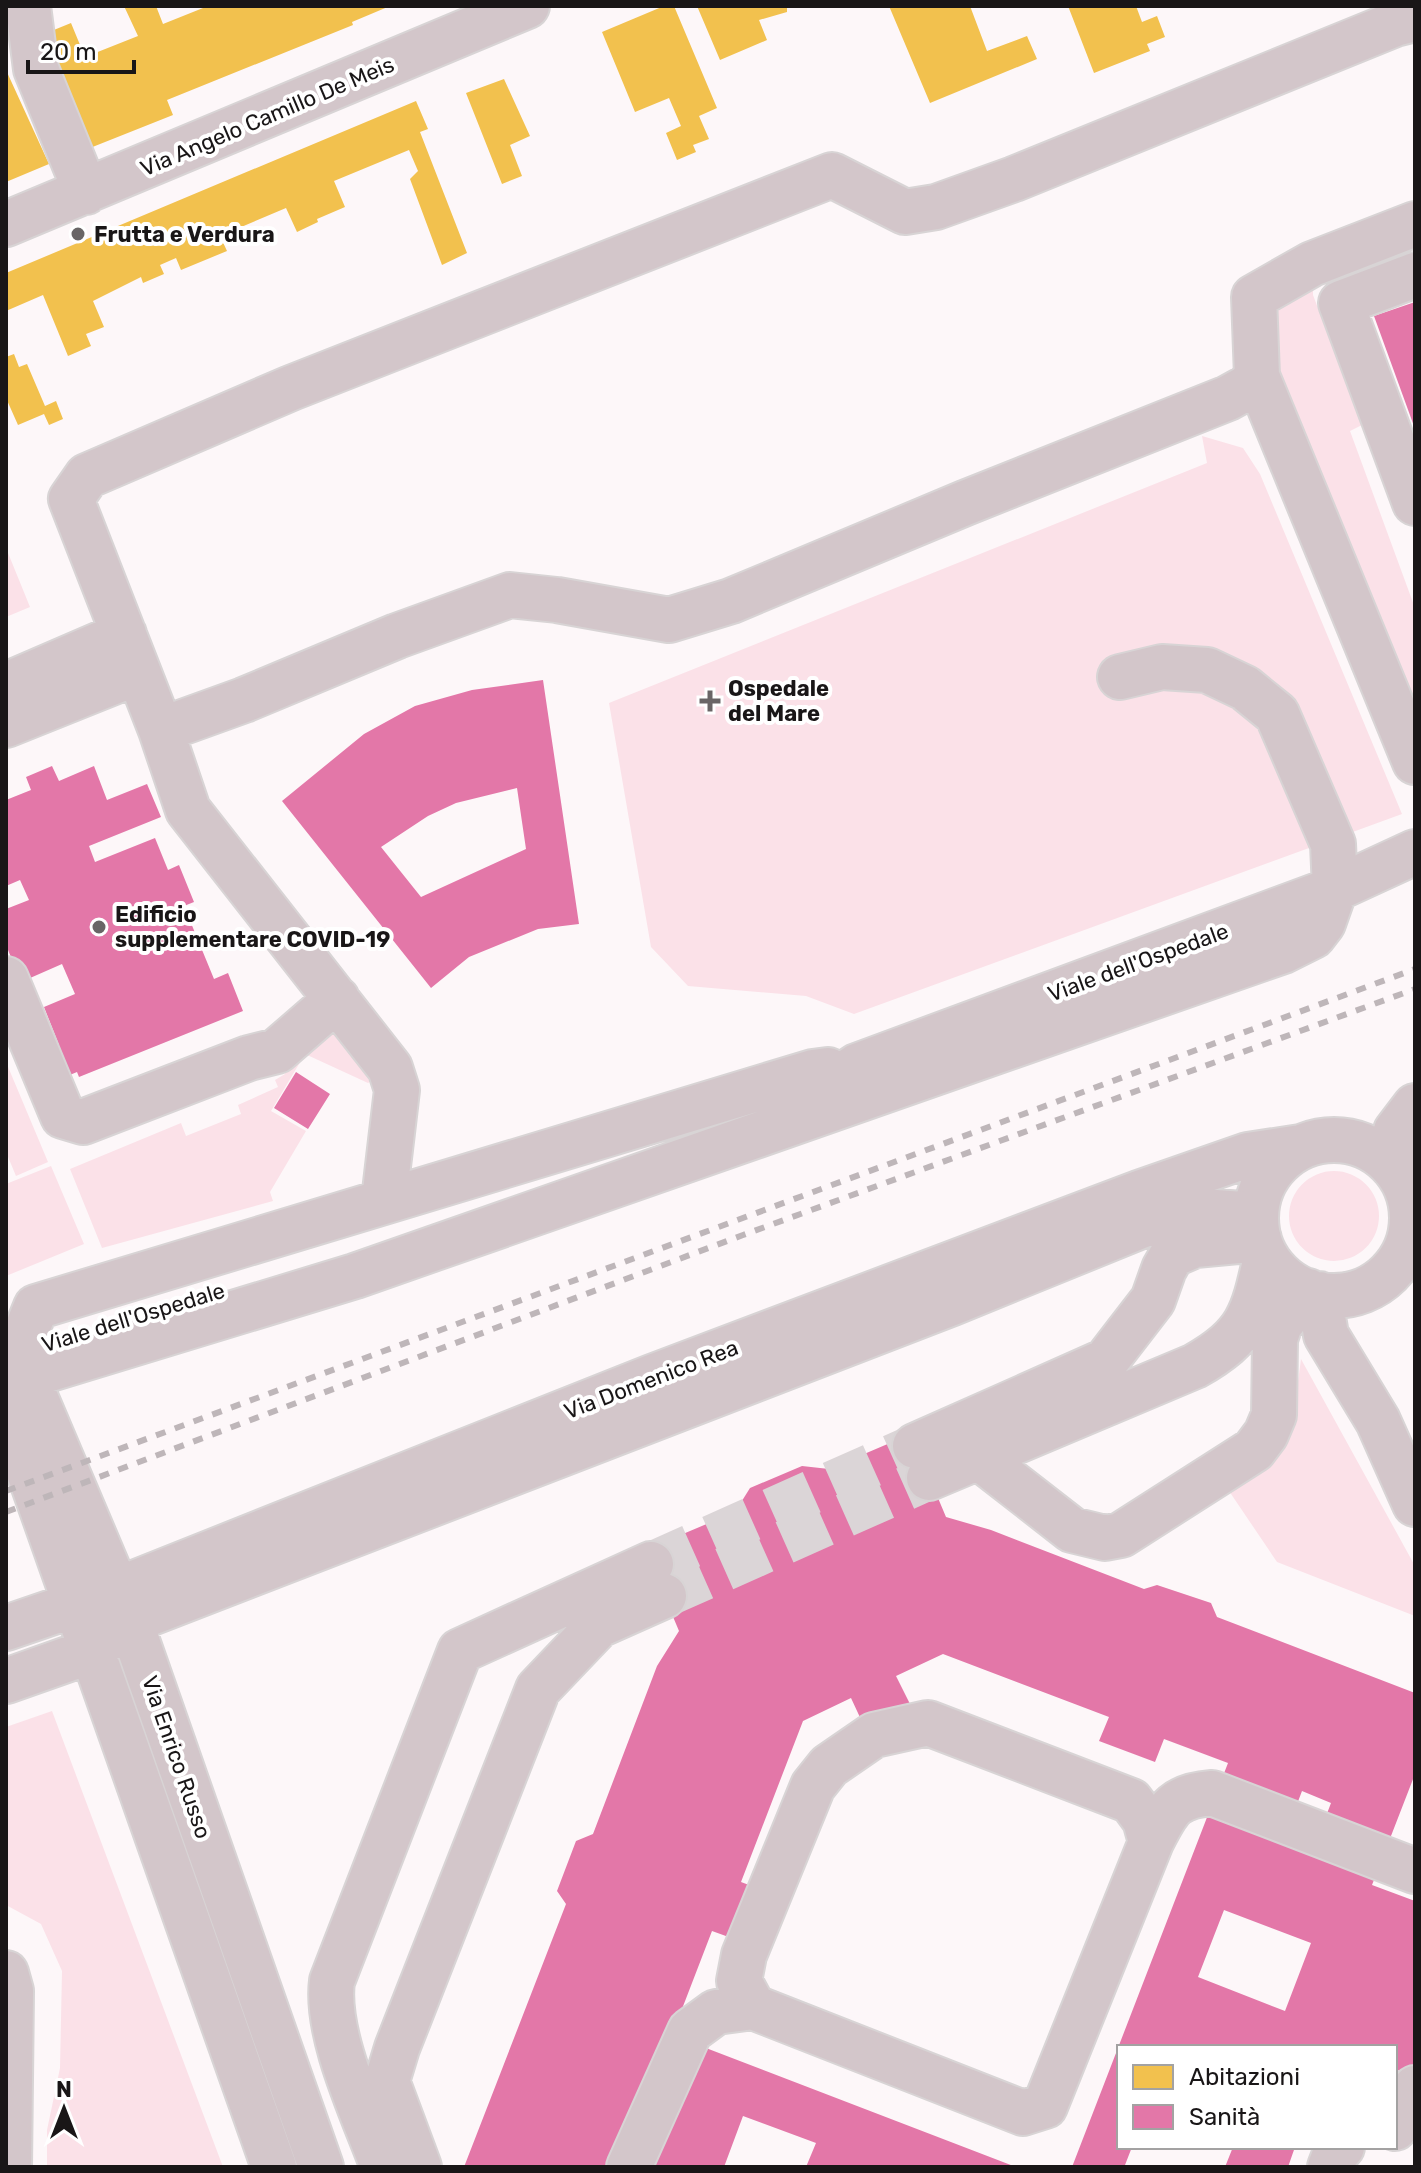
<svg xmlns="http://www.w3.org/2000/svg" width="1421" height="2173" font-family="Rubik,sans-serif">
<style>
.green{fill:#fbe1e8}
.homes{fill:#f2c14e}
.health{fill:#e377a8;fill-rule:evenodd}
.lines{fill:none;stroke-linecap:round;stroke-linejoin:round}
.minor-tunnel{stroke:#dbd5d7;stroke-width:44;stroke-dasharray:44 22;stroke-linecap:butt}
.minor-casing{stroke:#d8d4d5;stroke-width:48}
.minor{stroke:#d3c6ca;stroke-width:44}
.rail{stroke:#beb6b9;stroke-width:6;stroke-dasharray:10 10;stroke-linecap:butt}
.poi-dot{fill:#696566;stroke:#fff;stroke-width:3}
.labels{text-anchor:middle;stroke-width:8;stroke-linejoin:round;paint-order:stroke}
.street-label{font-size:22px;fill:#191617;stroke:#fff}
.poi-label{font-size:22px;font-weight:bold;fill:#191617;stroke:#fff;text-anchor:start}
</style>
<rect width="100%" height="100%" fill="#fdf7f9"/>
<path class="green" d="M1415,246l-102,42v7l49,130 -12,6 65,177v99l-148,-362 6,-39 10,-14z
M1202,436l41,12 17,26 142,340 -548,200 -48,-18 -118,-10 -37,-39 -42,-244 598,-240z
M6,548l24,59 -24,10z
M334,1028l41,50 -7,5 -63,-29 -34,57 35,20 -36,61 3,9 -171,47 -32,-79 111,-46 5,13 55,-22 -3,-9 40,-18 -3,-7 10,-6 -3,-7z
M6,1062l42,100 -32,14 -10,-24z
M51,1166l33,78 -78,32v-92z
M1289 1216a45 45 0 1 1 90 0a45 45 0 1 1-90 0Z
M1301,1359l114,207v50l-138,-54 -50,-74 56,-39 9,-22z
M52,1711l171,456h-176v-37l13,-62 2,-97 -21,-47 -35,-19v-178z"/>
<path class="homes" d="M124,6h32l7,18 45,-18h182l-38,16 1,3 -186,75 6,15 -83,33 -46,-114 27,-11 14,34 53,-21z
M664,6h10l43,102 -18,8 10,23 -16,6 3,7 -19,8 -11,-27 15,-7 -12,-28 -34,14 -33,-80z
M697,6h90v6l-28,8 8,20 -47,20z
M889,6h81l17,45 40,-15 10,23 -107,44z
M1068,6h68l6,16 15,-6 8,21 -18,7 3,7 -56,22z
M6,70l43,94 -43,18z
M504,79l26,57 -20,9 12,31 -20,8 -36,-91z
M416,101l12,28 -8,3 47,121 -25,12 -32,-86 8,-8 -9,-21 -75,31 11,26 -28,12 1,3 -21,10 -11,-24 -66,28 7,15 -46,19 -5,-12 -16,7 4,9 -21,9 -2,-6 -48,24 11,26 -18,7 5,12 -23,10 -25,-61 -37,16v-38z
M14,354l5,13 8,-3 18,42 11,-5 7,18 -14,6 -5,-11 -26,11 -12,-27v-41z"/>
<path class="health" d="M1415,302v127l-41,-113z
M543,680l36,244 -41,5 -69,28 -38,31 -149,-187 82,-67 51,-28 57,-16zM517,788l9,61 -105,48 -40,-50 47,-31 28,-13z
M52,766l7,15 35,-15 13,34 40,-16 14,33 -72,29 6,16 60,-24 13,32 11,-5 15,37 -10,4 30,73 14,-6 15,38 -164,66 -2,-5 -12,5 -12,-30 6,-2 -15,-38 31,-13 -13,-30 -41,18 -15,-37v-36l23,-9 -9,-20 -14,6v-86l25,-10 -5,-13z
M296,1072l34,22 -22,35 -34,-21z
M911,1434l35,83 45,13 153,59 13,-4 54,18 6,14 198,76v81l-43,111 43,16v176l-20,-8v-22h-276v100h13l-7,18 5,2h-58l156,-404 -64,-24 -9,23 -56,-21 10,-24 -166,-63 -47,22 14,28 -46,22 -13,-28 -48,23 -62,161 16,6 -20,52 -25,-9 -40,104 344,132h-210l10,-24 -73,-27 -19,51h-260l102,-263 -9,-13 19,-50 17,-7 64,-168 22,-35 -34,-81 90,-38 15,-24 52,-22 27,3zM1302,1791l29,12 -19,50 -29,-12zM1224,1910l87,33 -26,68 -87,-34z
M1233,2147h62l-7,20h-63z"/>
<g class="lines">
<path class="minor-tunnel" d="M651,1564l264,-118
M664,1596l265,-118"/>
<defs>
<path id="minor" d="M28,6l8,63 50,123
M6,224l521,-218
M1415,224l-103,40 -58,33 3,79 158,386
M1415,275l-74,28 74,200
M6,685l118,-51
M6,725l132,-53
M161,730l83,-30 153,-64 113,-41 47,5 112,20 62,-19 234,-98 263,-105 20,-11 9,-11
M6,979l57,137 20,6 166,-64 28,-7 60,-52
M799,1097l22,-7 36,-24 478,-177 80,-37
M1256 1218a78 78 0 1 1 156 0a78 78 0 1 1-156 0Z
M1396,1169v-38l19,-25
M384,1200l13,-110 -7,-22 -202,-258 -27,-80 -90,-231 16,-23 204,-88 541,-213 73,37 31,-5 78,-28 381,-155 20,-5
M1319,1294l7,41 52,86 37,83
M17,1354l19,-47 777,-235 15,-2
M17,1354l113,267 191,546
M27,1376l328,-100 928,-325 30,-15 10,-13 12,-34 -2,-45 -56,-130 -32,-26 -38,-18 -45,-3 -42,10
M6,1407l268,760
M915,1446l191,-85 47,-61 11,-31 8,-14 23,-10 64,-6
M977,1456l95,74 33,8 16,-3 133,-85 12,-16 8,-19 1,-76 5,-15 28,-33
M929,1478l266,-112c54,-31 58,-51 71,-109
M6,1628l111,-38 535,-213 487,-184 109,-38 53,-8
M6,1681l85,-30 39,-30 822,-318 211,-86 39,-6 54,4
M1151,1842c17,-33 22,-46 61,-49l203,78
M6,1973l5,18 -2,176
M1395,2128l11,-16 9,-24
M383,2167c-19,-52 -58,-132 -51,-186l128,-330 191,-87
M419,2167l-32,-86 10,-33 141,-359 61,-64 65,-29
M629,2167l61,-136 26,-19 37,-5 270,106 22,-7 106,-264 -6,-22 -14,-19 -203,-78 -54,12 -45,31 -16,20 -69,169 -5,26 14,26
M1330,2167l5,-13 7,-7"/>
</defs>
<use href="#minor" class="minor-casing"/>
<use href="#minor" class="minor"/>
<path class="rail" d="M6,1491l1409,-522
M6,1512l737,-277 672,-246"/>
</g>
<g class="poi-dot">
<circle cx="78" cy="234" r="8"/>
<path d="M706 689h8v8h8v8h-8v8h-8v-8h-8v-8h8z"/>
<circle cx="99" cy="927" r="8"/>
</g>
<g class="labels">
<g class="street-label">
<text transform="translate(267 116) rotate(-23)" y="8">Via Angelo Camillo De Meis</text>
<text transform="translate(1138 962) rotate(-20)" y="8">Viale dell'Ospedale</text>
<text transform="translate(133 1317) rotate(-17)" y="8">Viale dell'Ospedale</text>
<text transform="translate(651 1379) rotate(-21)" y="8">Via Domenico Rea</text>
<text transform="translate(177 1757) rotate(71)" y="8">Via Enrico Russo</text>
</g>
<g class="poi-label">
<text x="94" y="242">Frutta e Verdura</text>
<text x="728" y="696">Ospedale<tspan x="728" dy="25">del Mare</tspan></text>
<text x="115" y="922">Edificio<tspan x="115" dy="25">supplementare COVID-19</tspan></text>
</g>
</g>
<rect width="1421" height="2173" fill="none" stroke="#191617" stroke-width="16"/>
<rect x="1117" y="2045" width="280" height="104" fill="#ffffff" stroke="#a3a2a2" stroke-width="2"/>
<rect x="1133" y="2065" width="40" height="24" fill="#f2c14e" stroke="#a3a2a2" stroke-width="2"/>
<text x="1189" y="2085" font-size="24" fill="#191617">Abitazioni</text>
<rect x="1133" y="2105" width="40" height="24" fill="#e377a8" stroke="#a3a2a2" stroke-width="2"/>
<text x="1189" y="2125" font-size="24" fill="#191617">Sanità</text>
<g transform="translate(64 2109)" stroke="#ffffff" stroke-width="6" paint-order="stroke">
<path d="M0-6L14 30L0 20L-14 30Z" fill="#191617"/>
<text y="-12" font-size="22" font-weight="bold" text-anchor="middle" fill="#191617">N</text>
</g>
<path d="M28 60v12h106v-12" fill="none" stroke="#191617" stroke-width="4"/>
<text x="40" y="60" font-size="24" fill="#191617" stroke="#ffffff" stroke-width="6" paint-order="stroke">20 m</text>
</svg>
